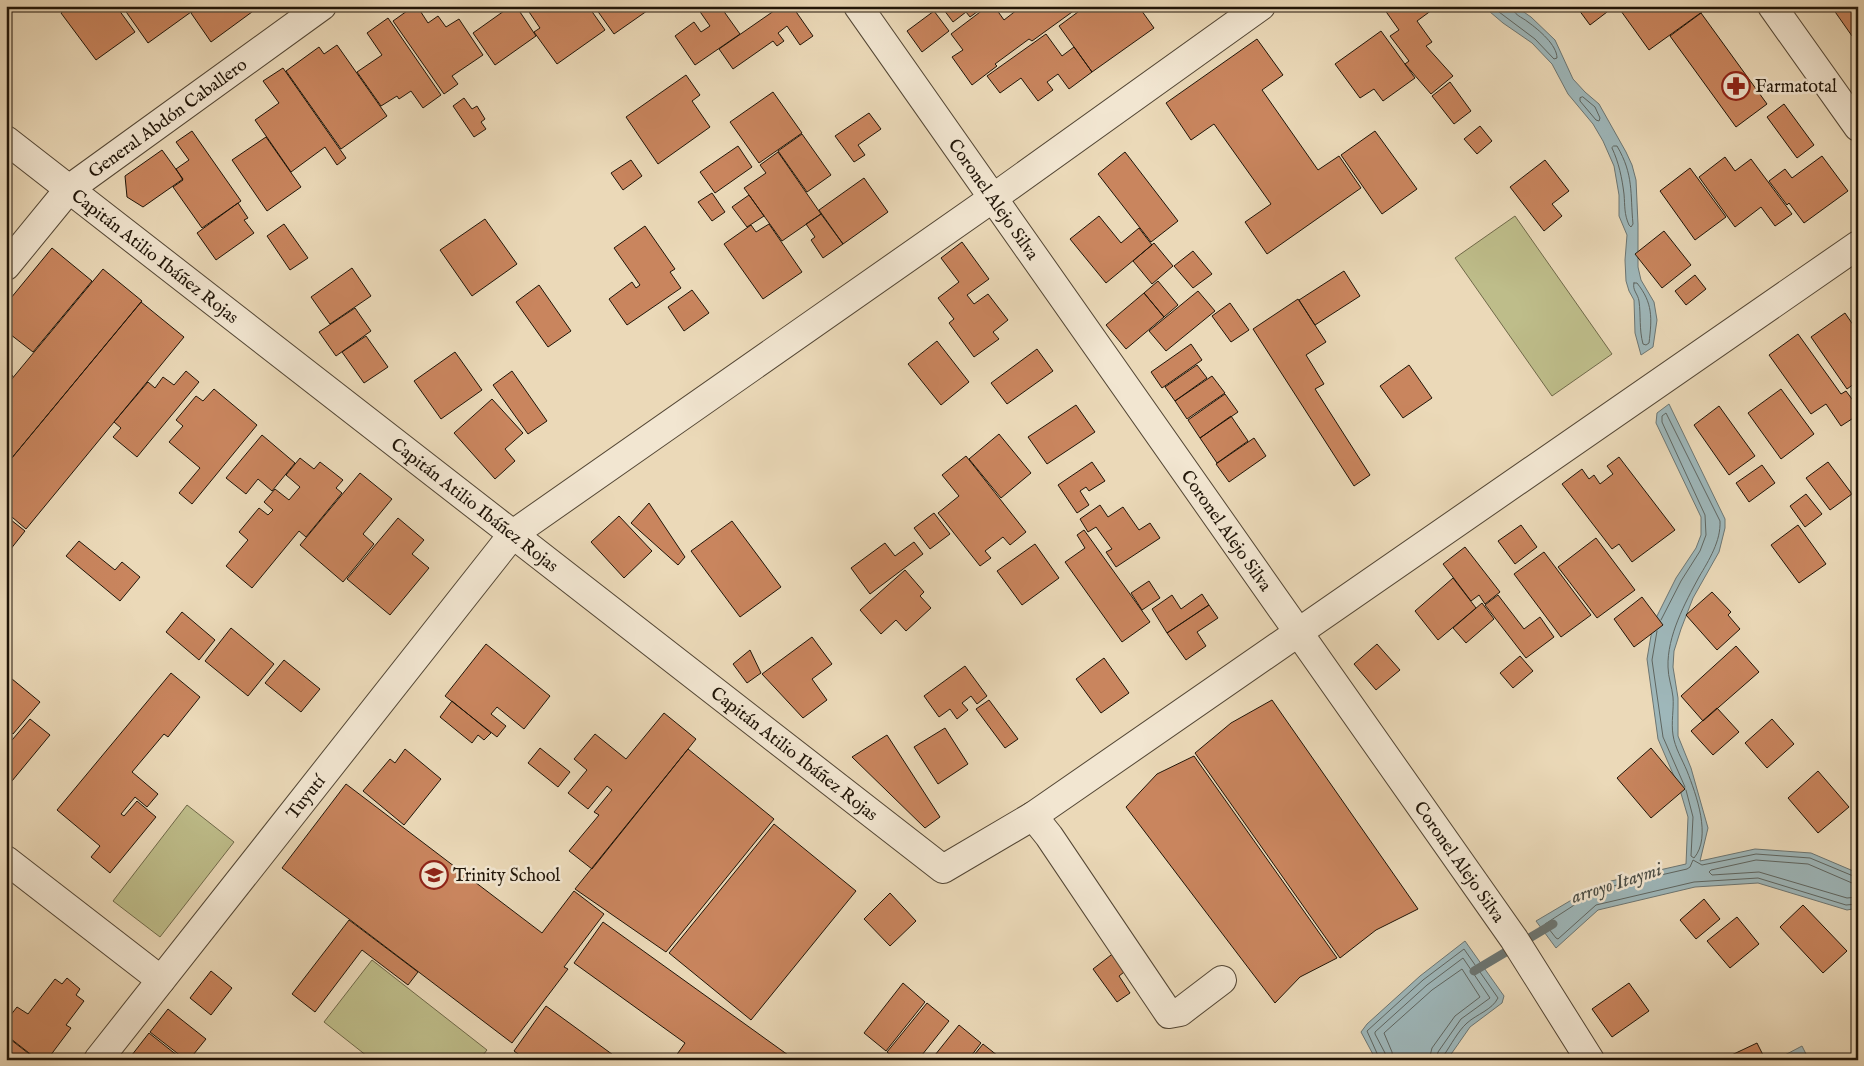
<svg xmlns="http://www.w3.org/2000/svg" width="1864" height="1066" font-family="'IM FELL English',serif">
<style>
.green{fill:#bebd8a;stroke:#6f6949}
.water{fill:#9eb7ba;stroke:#6c7673}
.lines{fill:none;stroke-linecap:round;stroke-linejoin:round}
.shore{stroke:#5f6661;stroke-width:1}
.stream{stroke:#6c7673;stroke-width:9}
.building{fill:#c9855e;stroke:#201508}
.street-casing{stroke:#534634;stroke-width:30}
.street{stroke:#f2e6d1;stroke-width:28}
.labels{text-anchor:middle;stroke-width:5;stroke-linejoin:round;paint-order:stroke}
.poi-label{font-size:18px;fill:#201508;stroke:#f2e6d1;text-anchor:start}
.street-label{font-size:18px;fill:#201508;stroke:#f2e6d1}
.water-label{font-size:19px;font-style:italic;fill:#4c4e46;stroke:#f2e6d1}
</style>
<rect width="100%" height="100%" fill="#ebd9b8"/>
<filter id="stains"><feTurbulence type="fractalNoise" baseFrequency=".004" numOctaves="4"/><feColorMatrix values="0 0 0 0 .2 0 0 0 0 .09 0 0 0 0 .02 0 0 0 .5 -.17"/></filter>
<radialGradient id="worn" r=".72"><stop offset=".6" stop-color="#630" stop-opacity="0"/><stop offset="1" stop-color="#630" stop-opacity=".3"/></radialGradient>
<path class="green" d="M1515,216l97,138 -60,42 -97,-138z
M187,805l47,37 -74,95 -47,-36z
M372,960l115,90 -8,10h-107l-48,-38z"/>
<path class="water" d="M1483,6h32l16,11 24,23 18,39 12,13 14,12 27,48 6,13 4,15 2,44v43l3,13 13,22 3,18 -4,27 -12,8 -6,-22 -1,-33 -5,-9 -3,-10 -1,-21 2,-25 -8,-19v-21l-5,-29 -11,-25 -10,-17 -25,-30 -16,-30 -20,-21 -29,-20z
M1669,404l56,115v9l-6,24 -26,46 -12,31 -7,22 -1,16 5,31v38l13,32 17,60 -8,33 55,-12 56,4 47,20v35l-11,2 -89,-27 -63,4 -97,23 -42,38 -20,-27 44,-26 31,-14 75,-17 2,-47 -8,-27 -22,-51 -11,-80 6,-35 23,-46 20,-30 5,-13v-18l-45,-94 1,-10z
M1465,941l39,55 -2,7 -32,24 -23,33h-71l-15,-28 6,-8 53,-48z
M1802,1046l7,14h-27l-1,-3z"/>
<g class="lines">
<path class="shore" d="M1491,6l44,33 19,20 3,-1c0,-13 -18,-28 -29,-36 -6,-5 -15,-7 -16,-16
M1583,97l12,10 5,11 -1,3 -3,-1 -16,-19v-3z
M1614,146h3c17,29 13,47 16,78l-2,3 -2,-2c-5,-11 -4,-19 -5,-31 -2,-16 -5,-31 -12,-46z
M1634,283h3c16,20 15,35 12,60l-3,2 -3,-1c-4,-15 -2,-28 -4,-43 -1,-7 -7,-11 -5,-18z
M1661,620l20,-39 19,-30 6,-16 -1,-20 -43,-93v-6l4,-3 54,108c1,20 -11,39 -21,56 -14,26 -32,59 -31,90 0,10 4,20 5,30 1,12 -2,25 0,38 2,13 9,24 14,36 9,23 25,66 7,87l-3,-2 2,-39 -7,-27
M1657,631l-5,29 11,77 22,50
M1858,878l-48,-20 -54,-4 -54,11 -9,-5 -3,7 -3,2 -74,17 -31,14 -37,24 11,14 2,1 38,-34 98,-23 64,-4 88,27 12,-1
M1858,884l-6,-1 -44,-19 -52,-4 -45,10 -2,2 3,3 47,-3 88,26 11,-1
M1380,1060l-13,-29 56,-51 41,-31 34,49c-6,12 -21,16 -31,25 -9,8 -16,22 -23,32l-1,5
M1386,1060l-1,-7 -10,-19v-2l52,-47 36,-27 27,40 -29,21 -23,33 -2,8
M1393,1060l-1,-8 -8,-19 48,-43 30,-21 18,28 -25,19 -23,32 -3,12"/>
<path class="stream" d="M1474,971l79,-47"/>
</g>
<path class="building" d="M64,6h52l19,26 -39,28 -35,-47 5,-4z
M122,6h65l4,6 -43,31z
M200,6h54l2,3 -45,33 -20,-29z
M414,6h3l11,17 10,-7 8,11 13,-8 24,36 -31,21 6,8 -14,10 -51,-73z
M511,6h5l20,30 -41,29 -22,-32z
M525,6h63l17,24 -48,34 -23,-32 6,-4z
M594,6h60l-40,28z
M696,6h24l20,28 -45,31 -20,-29 19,-14 7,10 9,-6z
M781,6h11l21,30 -13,9 -13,-19 -9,7 6,8 -7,5 -4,-5 -40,28 -14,-20z
M941,6h44l-15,11 -4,-5 -13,10z
M988,6h6l10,14 18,-14 57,1 -47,34 -3,-2 -34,25 2,2 -25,19 -20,-28 11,-7 -12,-16z
M1086,6h55l-2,1 15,21 -62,44 -33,-46z
M1382,6h47l3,4 -15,11 15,21 -6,4 27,30 -22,18 -26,-30 4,-3 -19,-25 9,-6z
M1576,6h27l4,6 -17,13z
M1626,6h78l2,3 -57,41 -28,-39z
M1831,6h27v27l-6,3z
M934,11l15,20 -27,21 -15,-21z
M1701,13l66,91 -31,23 -66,-91z
M388,18l53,77 -18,13 -12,-17 -12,8 -2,-3 -16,10 -24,-34 25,-17 -15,-22z
M1381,31l34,47 -32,23 -9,-12 -14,9 -25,-34z
M1046,34l16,22 12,-9 18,25 -23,17 -11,-15 -11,8 6,8 -15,11 -17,-23 -21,15 -13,-17z
M1257,39l26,36 -21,15 56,80 21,-14 22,32 -94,66 -22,-32 26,-18 -57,-80 -23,16 -25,-37z
M337,45l50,71 -46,33 -55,-78 33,-24 5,7z
M283,68l63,90 -9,7 -12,-18 -34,25 -36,-52 24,-17 -16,-22z
M686,75l14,20 -8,6 18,26 -52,37 -32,-47z
M1450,82l21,29 -17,13 -22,-28z
M773,92l29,41 -43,30 -29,-41z
M464,98l8,11 5,-3 8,13 -4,3 5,7 -12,8 -21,-31z
M1784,104l30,41 -17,13 -30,-41z
M869,113l12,16 -23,16 7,10 -11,7 -19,-26z
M1480,126l12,15 -15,13 -13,-15z
M192,131l49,70 -39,27 -29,-41 10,-7 -7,-11 13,-9 -13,-18z
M1375,131l42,58 -35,25 -41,-59z
M802,134l29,41 -24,17 -29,-41z
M266,137l35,50 -34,24 -35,-51z
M738,146l14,21 -37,26 -15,-21z
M162,150l21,29 -40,28 -16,-10 -2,-21z
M778,152l43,62 -39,27 -38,-53 22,-15 -6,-8z
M1125,152l53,69 -27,21 -53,-68z
M1822,156l26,35 -44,32 -15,-20 -2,2 -18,-24 16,-12 7,9z
M1725,157l10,14 16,-12 41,55 -17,12 -14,-19 -26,20 -36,-50z
M631,160l11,16 -19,14 -12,-17z
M1545,160l24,31 -17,13 10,12 -18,15 -34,-44z
M1690,168l36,49 -31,23 -35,-49z
M864,178l24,34 -45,32 -24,-34z
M712,193l13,19 -13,9 -14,-19z
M749,195l15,21 -17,11 -15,-20z
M238,203l10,15 -4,2 10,13 -38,27 -19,-27z
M821,214l22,30 -20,14 -12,-18 4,-3 -9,-13z
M1099,216l22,27 18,-15 13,17 -46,38 -36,-44z
M485,219l32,45 -45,32 -32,-46z
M284,224l24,34 -18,12 -23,-34z
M769,224l33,48 -39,27 -39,-55 27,-19 5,7z
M645,226l30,43 -5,3 11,16 -54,37 -18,-26 23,-17 4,6 4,-3 -26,-37z
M1664,231l27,34 -29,23 -27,-34z
M962,242l27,37 -22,16 7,9 14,-10 20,26 -15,12 6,7 -25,18 -25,-34 5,-4 -16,-21 21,-16 -18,-24z
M1154,243l19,23 -21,18 -19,-23z
M52,248l40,33 -59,71 -27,-21v-27z
M1193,251l19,23 -19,14 -19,-22z
M352,268l19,28 -41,28 -19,-27z
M103,269l39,32 -136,164v-79z
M1344,271l16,25 -45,29 -16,-25z
M1695,275l11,14 -20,16 -11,-14z
M1158,281l20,24 -14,12 -20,-24z
M539,285l32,46 -23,16 -32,-45z
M692,290l17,23 -25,18 -16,-24z
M1198,291l17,20 -49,40 -17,-20z
M1144,293l20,24 -38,32 -20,-24z
M1298,299l28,43 -20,13 18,29 -9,5 55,86 -16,11 -101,-157z
M141,302l43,35 -158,192 -20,-17v-47z
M1230,303l19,27 -18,12 -19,-26z
M355,308l16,23 -35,25 -17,-24z
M1845,313l13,19v49l-11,8 -36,-52z
M1798,334l43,60 5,-3 12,16v8l-17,11 -15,-22 -15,10 -42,-59z
M366,336l22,31 -24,16 -22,-31z
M937,341l32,41 -28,23 -33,-41z
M1191,344l11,16 -40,28 -11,-16z
M1037,349l16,22 -46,33 -16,-21z
M455,352l27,38 -41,29 -27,-38z
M1197,365l10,13 -32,23 -10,-14z
M1409,365l23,33 -29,20 -23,-32z
M6,370l7,6 -7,8z
M186,371l13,11 -62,75 -24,-20 8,-9 -7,-6 34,-40 7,6 8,-11 11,8z
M512,371l35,50 -19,13 -35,-49z
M1212,376l13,17 -38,26 -12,-18z
M214,389l43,36 -65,79 -13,-11 21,-25 -31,-26 14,-16 -7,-6 20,-24 7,5z
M1781,389l33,45 -33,25 -33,-46z
M1225,394l13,18 -38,26 -12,-18z
M492,399l31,34 -18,16 10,12 -20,18 -41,-46z
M1076,405l19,27 -48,32 -19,-27z
M1719,406l36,50 -26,19 -35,-50z
M1231,416l17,25 -31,22 -17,-25z
M999,434l32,39 -30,25 -32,-39z
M262,435l33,28 -23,28 -14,-12 -12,15 -20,-16z
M1254,438l12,18 -37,26 -13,-18z
M966,456l60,76 -16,13 -7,-8 -18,14 6,7 -11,8 -42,-53 21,-17 -17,-21z
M1619,457l56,73 -43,32 -13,-18 -7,5 -50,-65 20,-15 7,10 5,-4 6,9 13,-10 -6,-8z
M300,458l14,11 6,-7 23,18 -7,8 6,5 -36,44 -7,-6 -47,57 -26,-22 22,-26 -9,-8 20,-24 9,7 5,-5 -9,-8 11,-13 14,11 11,-13 -14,-12z
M1092,462l13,19 -16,10 -3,-4 -6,4 9,14 -12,8 -19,-28z
M1828,462l24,32 -22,16 -24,-32z
M1762,465l13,18 -26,19 -13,-19z
M360,473l32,26 -29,35 11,10 -31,38 -43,-37z
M1806,494l16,20 -17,13 -15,-21z
M649,503l36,54 -7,8 -47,-42z
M1100,505l8,12 15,-10 16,23 11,-7 10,15 -44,29 -10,-15 6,-3 -16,-22 -8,5 -8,-13z
M934,513l16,21 -20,15 -16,-21z
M6,516l19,15 -19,24z
M619,516l33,35 -28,27 -33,-36z
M398,518l26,22 -12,14 17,14 -39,47 -43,-36z
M732,521l49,66 -41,30 -49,-66z
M1521,525l16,22 -22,17 -17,-23z
M1798,525l28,39 -27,19 -28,-38z
M1084,530l66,92 -28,20 -57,-80 20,-14 -8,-13z
M1596,538l39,52 -38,28 -39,-51z
M79,541l36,29 7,-8 18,15 -20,24 -54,-45z
M914,542l9,12 -53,40 -19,-26 34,-25 10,13z
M1035,544l24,34 -37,27 -25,-34z
M1465,547l35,45 -15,12 -6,-9 -8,6 -28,-37z
M1544,552l47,63 -30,22 -47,-63z
M905,570l19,22 -4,4 11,12 -25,23 -10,-11 -15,14 -21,-24z
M1453,578l23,30 -38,32 -23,-29z
M1149,581l11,17 -18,12 -11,-17z
M1712,592l19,20 -3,3 12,14 -23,21 -31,-35z
M1202,594l7,11 -42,28 -15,-24 20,-14 9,14z
M1498,595l26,34 16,-12 14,20 -28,21 -41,-53z
M1642,597l21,28 -29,22 -20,-28z
M1482,603l12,16 -28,24 -13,-15z
M1209,605l9,13 -21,14 9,14 -20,14 -19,-27z
M182,612l33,28 -16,20 -33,-28z
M231,628l43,36 -26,32 -43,-35z
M812,637l20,27 -20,15 15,21 -24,18 -41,-44z
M486,644l64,52 -26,33 -27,-22 -6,7 15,12 -9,11 -52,-41z
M1377,644l23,26 -24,20 -22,-26z
M1736,646l23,26 -56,49 -22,-25z
M750,650l11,23 -14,10 -14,-19z
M1520,656l13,15 -20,17 -13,-15z
M1104,658l25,35 -28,20 -25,-34z
M284,660l36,29 -19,23 -36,-29z
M965,666l22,30 -10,8 -6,-8 -9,7 6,7 -11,9 -7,-10 -11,8 -15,-21z
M171,673l29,24 -32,40 -4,-3 -32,38 26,22 -11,13 -12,-10 -14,17 3,2 13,-15 19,16 -46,56 -19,-16 9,-11 -43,-36z
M6,674l34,28 -27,32 -7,-6z
M989,700l29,39 -13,9 -29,-39z
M1272,700l146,209 -42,21 -36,28 -145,-205 36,-30z
M452,701l39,32 -7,7 -6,-5 -6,8 -32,-26z
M1717,708l22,24 -26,23 -22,-24z
M664,713l32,26 -104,130 -23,-18 30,-36 -5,-3 18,-22 -5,-4 -19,23 -20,-16 19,-23 -13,-11 21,-25 31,25z
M30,719l20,16 -43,52 -1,-40z
M1772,719l22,25 -27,24 -22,-25z
M945,728l23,36 -30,20 -24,-37z
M887,735l53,82 -15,11 -73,-71z
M540,748l30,24 -12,15 -30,-24z
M1651,748l34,41 -34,29 -34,-40z
M405,749l36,30 -37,46 -41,-34 27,-32 5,4z
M688,749l86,70 -108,133 -91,-63z
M1194,756l143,202 -37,19 -25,26 -149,-196 31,-33z
M1818,771l31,36 -31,26 -30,-35z
M346,784l196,149 32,-42 30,23 -40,53 4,2 -56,74 -230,-175z
M774,824l82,67 -105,129 -82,-67z
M890,893l26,28 -26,25 -26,-27z
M1704,899l16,20 -24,20 -16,-19z
M1803,905l44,46 -24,22 -43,-46z
M1737,917l22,27 -29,24 -23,-27z
M349,920l69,52 -10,13 -46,-35 -47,62 -23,-18z
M603,922l192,138h-122l12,-17 -111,-80z
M1115,952l13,17 -9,7 11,17 -13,9 -24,-33z
M211,971l21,17 -21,27 -21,-17z
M67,978l13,11 -4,6 8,6 -18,24 5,3 -24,32h-9l-32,-25v-14l11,-14 11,7 27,-35 7,5z
M903,983l22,19 -39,49 -22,-18z
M1629,983l20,28 -37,26 -20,-28z
M927,1003l22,18 -31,39h-21l-10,-8z
M546,1006l74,54h-94l-12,-9z
M168,1009l38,30 -17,21h-3l-36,-28z
M959,1025l22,18 -13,17h-37z
M149,1033l34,27h-55z
M6,1036l31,24h-31z
M1757,1043l6,12 -2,1 2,4h-42z
M983,1044l20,16h-33z"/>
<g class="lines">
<defs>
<g id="street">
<path id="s1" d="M858,6l656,933 76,121"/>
<path d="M1772,6l86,121"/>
<path id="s2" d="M6,140l937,729 90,-53 825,-571"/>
<path id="s3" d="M6,266l63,-77 253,-183"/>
<path d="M1033,816l16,20 120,178 11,-2 42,-32"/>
<path d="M6,860l155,120"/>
<path id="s4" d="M98,1060l415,-526 480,-336 268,-192"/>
</g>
</defs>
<use href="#street" class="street-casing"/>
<use href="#street" class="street"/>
</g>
<defs>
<symbol id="pharmacy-ring" viewBox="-11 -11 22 22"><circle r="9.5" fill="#f2e6d1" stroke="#8f2418" stroke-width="1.5"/><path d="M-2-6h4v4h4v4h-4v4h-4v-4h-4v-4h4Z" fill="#8f2418"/></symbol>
<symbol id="school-ring" viewBox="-11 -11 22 22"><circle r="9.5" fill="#f2e6d1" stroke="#8f2418" stroke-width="1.5"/><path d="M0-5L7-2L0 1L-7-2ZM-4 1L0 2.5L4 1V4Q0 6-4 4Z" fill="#8f2418"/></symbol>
</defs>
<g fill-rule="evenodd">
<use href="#pharmacy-ring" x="1720" y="70" width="32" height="32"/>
<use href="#school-ring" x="418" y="859" width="32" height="32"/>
</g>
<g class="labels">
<g class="poi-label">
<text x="1755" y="92">Farmatotal</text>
<text x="453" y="881">Trinity School</text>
</g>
<g class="street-label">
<text dy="6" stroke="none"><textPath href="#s3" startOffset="221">General Abdón Caballero</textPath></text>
<text dy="6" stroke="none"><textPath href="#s1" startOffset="236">Coronel Alejo Silva</textPath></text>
<text dy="6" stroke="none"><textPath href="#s2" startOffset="189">Capitán Atilio Ibáñez Rojas</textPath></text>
<text dy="6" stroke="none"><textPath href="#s2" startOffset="594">Capitán Atilio Ibáñez Rojas</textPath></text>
<text dy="6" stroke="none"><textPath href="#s1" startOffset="641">Coronel Alejo Silva</textPath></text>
<text dy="6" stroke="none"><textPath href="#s2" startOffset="999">Capitán Atilio Ibáñez Rojas</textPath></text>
<text dy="6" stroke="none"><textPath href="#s4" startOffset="335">Tuyutí</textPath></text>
<text dy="6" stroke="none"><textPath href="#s1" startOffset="1046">Coronel Alejo Silva</textPath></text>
</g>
<g class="water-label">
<text transform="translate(1616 882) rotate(-18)" y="7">arroyo Itaymi</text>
</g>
</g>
<rect width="1864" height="1066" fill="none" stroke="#ebd9b8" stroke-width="25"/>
<rect x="8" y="8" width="1849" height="1051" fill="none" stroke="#201508" stroke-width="2.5"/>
<rect x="12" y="12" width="1839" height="1041" fill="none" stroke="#201508"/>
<rect width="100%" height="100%" filter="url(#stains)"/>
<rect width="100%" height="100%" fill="url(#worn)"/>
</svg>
